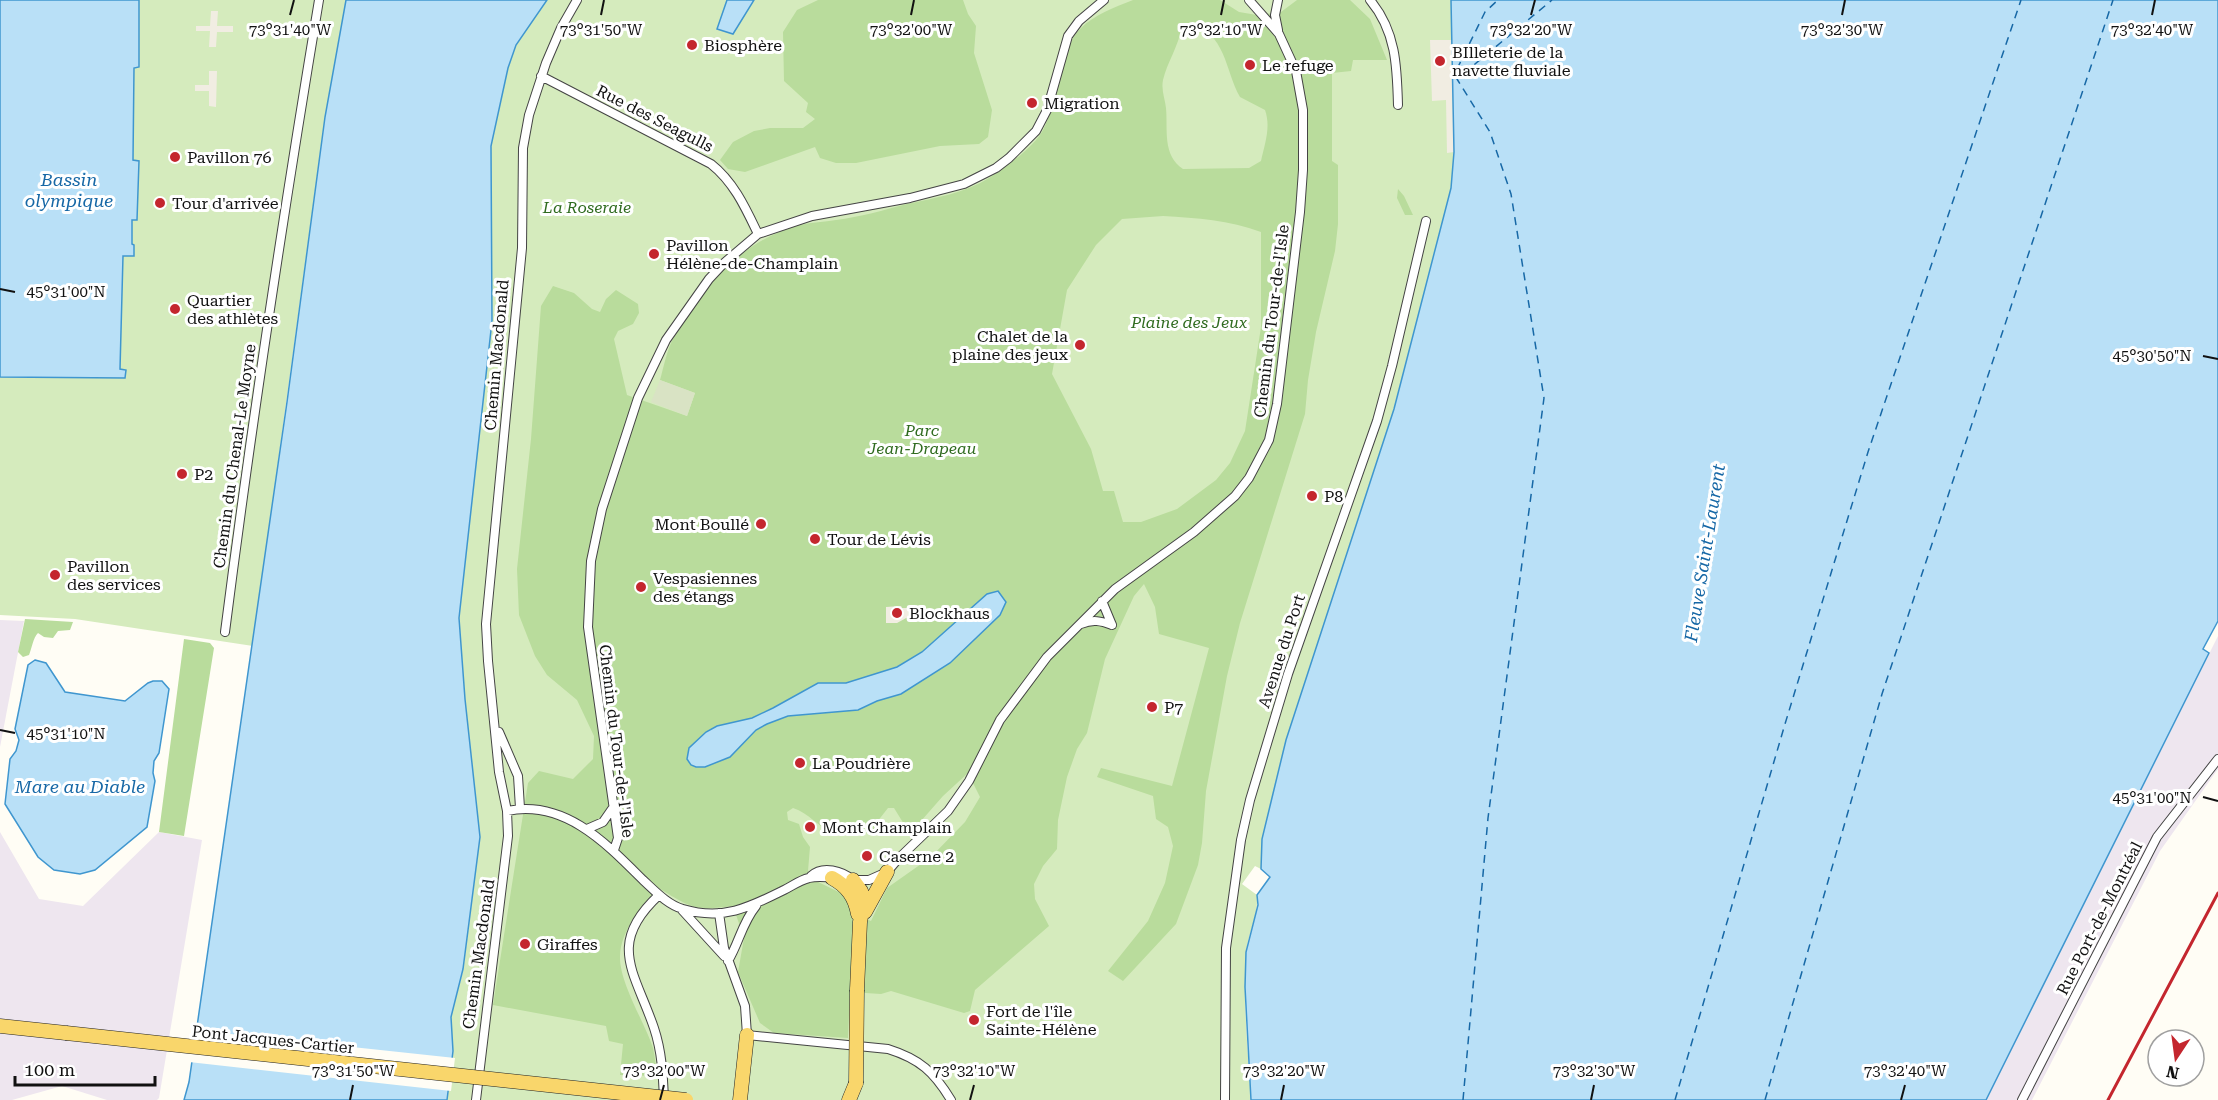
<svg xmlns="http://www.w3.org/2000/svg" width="2218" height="1100" font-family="'Roboto Serif',serif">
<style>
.industrial{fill:#eee6ef}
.green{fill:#d5ebbd}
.forest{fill:#b9dc9c;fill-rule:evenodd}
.cemetery{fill:#d9e3c4}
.plaza{fill:#f1ede2}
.water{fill:#b9e0f7;stroke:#3f96cf;stroke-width:1.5}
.pier{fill:#fffdf5}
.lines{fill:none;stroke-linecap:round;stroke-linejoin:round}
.ferry{stroke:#1768a6;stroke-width:1.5;stroke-dasharray:8 6;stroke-linecap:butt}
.minor-casing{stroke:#444;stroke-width:10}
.primary-casing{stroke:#222;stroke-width:15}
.minor{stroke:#fff;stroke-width:8}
.primary{stroke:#f9d66b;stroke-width:14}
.rail{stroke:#c4262e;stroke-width:3}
.primary-bridge-casing{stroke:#222;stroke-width:15;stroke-linecap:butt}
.primary-bridge{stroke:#f9d66b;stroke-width:14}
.ticks{fill:none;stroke:#111;stroke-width:2}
.poi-dot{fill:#c4262e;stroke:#fff;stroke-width:2}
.labels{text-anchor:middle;stroke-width:6;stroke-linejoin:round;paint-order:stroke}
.poi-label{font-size:16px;fill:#111;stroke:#fff;text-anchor:start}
.street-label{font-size:16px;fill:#111;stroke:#fff}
.park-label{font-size:16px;font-style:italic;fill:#2f6b1f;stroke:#fff}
.water-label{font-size:18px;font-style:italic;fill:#1768a6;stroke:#fff}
.ticks-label{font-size:15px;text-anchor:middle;fill:#111;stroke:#fff;stroke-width:6;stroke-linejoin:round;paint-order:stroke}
</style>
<rect width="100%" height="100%" fill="#fffdf5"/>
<path class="industrial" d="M0,620l24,1 -24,126z
M2218,636v133l-58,82 -128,249h-46z
M0,832l39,67 44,7 76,-74 43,8 -43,258 -2,2h-50l-45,-14 -50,14h-12z"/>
<path class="green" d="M0,0h346l-21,117 -72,529 -178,-27 -75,-4z
M547,0h904l3,152 -3,36 -56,221 -109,331 -24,99 -1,30 -6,-3 -13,18 15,11c2,21 -10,39 -11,60 -3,48 2,97 5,145h-804l6,-49 -2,-34 12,-46 17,-134 -15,-138 -6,-81 33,-297 -1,-175 17,-78 8,-23z"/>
<path class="forest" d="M818,0h145l5,14 8,12 -2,27 18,57 -4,27 -9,7 -39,2 -84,17h-20l-16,-5 -5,-11 -70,25 -17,-3 -8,-9 13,-18 21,-11 16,-3h33l12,-9 -9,-7 2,-9 -24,-22 -1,-49 14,-22z
M1133,0h87l19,12 18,3 24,-3 16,-12h53l20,19 17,41h-34l-2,11 -19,2v88l6,4v59l-3,27 -19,81 -8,48 -3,34 -65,209 -13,53 -21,115 -4,52 -4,22 -22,59 -53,57 -15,-10 40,-50 17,-38 8,-37 -5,-19 -12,-8 -3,-23 -56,-19 4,-9 71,18 37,-138 -50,-14 -4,-27 -11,-23 -10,12 -29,63 -18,74 -10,16 -10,28 -9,43 -1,29 -14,17 -9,18 1,15 14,27 -74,64 -5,21 -6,2 -73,-22 -10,3 -31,-2 -2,46 -74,-5 -14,-10 -22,-51 6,-34 -11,-32c-39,5 -41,2 -73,-17 -18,16 -39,41 -40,67 -1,26 25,67 33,92 2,9 3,19 4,28l-37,-1 3,-31 -14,-3 -3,-15 -113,-21 35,-222 11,-12 34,8 20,-20 1,-23 -17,-36 -30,-25 -12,-19 -16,-41 -2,-46 14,-130 10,-133 12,-20 21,7 18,16 8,3 6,-13 10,-9 22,14 1,9 -6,11 -15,7 -4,8 13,56 60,21 8,-23 -35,-13c4,-14 7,-31 14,-43 27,-50 70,-98 126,-112 12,-3 24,-3 36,-5 24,-3 48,-10 71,-16 28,-6 58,-11 82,-26 16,-10 46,-32 54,-48 15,-28 16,-82 38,-102 13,-13 34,-21 52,-28zM1189,25c37,6 36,46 51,72l25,13c6,17 0,33 -4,51l-12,7 -66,1c-21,-14 -15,-40 -17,-61 -1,-9 -5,-18 -3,-28 4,-17 15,-33 19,-53zM1163,216c34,2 66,4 98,16v95l-16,104 -15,32 -14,17 -39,29 -36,13h-18l-9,-31h-11l-12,-42 -39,-75 15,-84 29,-45 26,-26zM987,594l-86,100 -24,7 -19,9 -70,6 -21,8 -11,6 -26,27 -25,10 -16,-19 17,-16 11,-6 35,-8 21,-10 45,-25h28l51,-16 25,-15zM968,773l12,24 -15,25 -34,35 -44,31 -16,33 -9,-4 -15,-21 -33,-16 -6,-9 2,-24 -7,-10 -4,-13 -11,-4 -1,-8 6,-4c16,5 25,19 40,25 11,5 31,0 43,-1l1,-10 11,-14h6l13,21h7l29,-33z
M1398,189l6,7 9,19h-8l-8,-17z
M25,619l48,3 -3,8 -12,1 -5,7 -9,-1 -6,-4c-5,5 -6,15 -9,22l-6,2 -5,-5z
M184,639l26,4 4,5 -30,188 -25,-4z"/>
<path class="cemetery" d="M660,380l35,13 -8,23 -36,-14z"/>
<path class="plaza" d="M211,11h7l-1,15h16v6h-16l-1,15h-7l1,-16h-14v-5h14z
M1430,40h21l3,112 -7,1 -1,-53 -14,1z
M209,71h8l-1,36 -7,-1v-15h-14v-6h14z
M901,606l1,2h6v9l-11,6h-11v-16z"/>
<path class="water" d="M0,0h139v67l-5,1 -1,92 6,1 -2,59h-5v24l2,1v11h-11l-3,113 6,1 -1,8 -125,-1z
M346,0h201l-31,45 -8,23 -17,78 1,175 -33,297 6,81 15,138 -17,132 -12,48 2,34 -6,49h-263l5,-18 98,-680 38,-285z
M727,0h27l-21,34 -16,-5z
M1451,0h767v621l-15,28 6,4 -223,447h-735l-6,-113 1,-35 12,-47 -1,-10 13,-18 -9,-8 1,-30 24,-99 108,-331 57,-221 3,-36z
M998,591l8,11 -6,13 -50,48 -49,31 -24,7 -19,9 -70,6 -21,8 -11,6 -26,27 -25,10h-9l-5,-2 -4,-6 2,-11 17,-16 11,-6 35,-8 21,-10 45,-25h28l51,-16 25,-15 65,-58z
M35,660l11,3 19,29 60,9 23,-18 5,-2h9l7,8 -10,64 -5,8 -1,12 2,8 -8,46 -52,43 -15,4 -26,-4 -16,-13 -33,-53 5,-45 6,-8 3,-11 -4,-11 13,-64z"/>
<path class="pier" d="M194,1030l261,28 -4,33 -262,-29z"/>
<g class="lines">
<path class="ferry" d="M1457,69l28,-57 13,-12
M1463,1100l25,-282 56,-420 -33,-204 -21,-62 -33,-53 95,-79
M1675,1100l110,-376 83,-272 153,-452
M1765,1100l117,-406 231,-694"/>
<defs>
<path id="minor" d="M1278,0l-3,15 3,15
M1370,0c26,31 27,66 28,105
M541,76l170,88c23,18 35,45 47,70
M1102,601l10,24
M1081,624c12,-5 20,-3 31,1
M225,632c27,-211 59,-422 94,-632
M499,732l19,44 2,32
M507,811c57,-12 99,32 136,69 12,11 25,25 40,29 40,12 67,-2 101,-19 8,-4 16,-10 25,-12 8,-2 18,-1 27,0
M587,829l16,-7 9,-13
M614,850l4,-12 -30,-211 3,-66 11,-52 36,-111 28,-58 43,-61 15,-16 34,-29 54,-18 98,-18 54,-14 32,-16 13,-10 27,-27 11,-21 21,-74 11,-15 25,-21
M811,876c12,-11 31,-5 42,4
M852,880h17l18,-8 11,-13 50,-48 21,-30 31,-61 47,-63 68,-68 79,-57 41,-36 14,-18 20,-38 8,-36 23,-192 3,-42v-60l-7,-39 -17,-37 -30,-34
M659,895c-53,49 -24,77 -5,133 8,24 9,47 10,72
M682,910l42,46
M719,913l5,35 21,58 2,29 141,14c32,10 46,23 63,51
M728,961c11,-18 14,-38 28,-55
M476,1100l32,-264 -1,-25 -8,-39 -11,-111 -2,-37 36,-376 1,-100 6,-33 17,-52 15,-35 16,-28
M1225,1100l1,-152 15,-108 9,-40 38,-126 89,-253 15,-55 34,-145
M2022,1100l135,-263 61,-78"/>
<path id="primary" d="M832,878c15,8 23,19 26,36
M853,880l8,11 3,9 -4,22 -3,68
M865,912l22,-40
M0,1026l66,7
M740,1100l7,-65
M849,1100l7,-17"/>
</defs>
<use href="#minor" class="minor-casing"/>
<use href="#primary" class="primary-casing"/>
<use href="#minor" class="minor"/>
<use href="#primary" class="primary"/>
<path class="rail" d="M2108,1100l110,-207"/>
<defs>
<path id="primary-bridge" d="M66,1033l620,67
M856,1083l1,-93"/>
</defs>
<use href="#primary-bridge" class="primary-bridge-casing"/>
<use href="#primary-bridge" class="primary-bridge"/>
</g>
<path class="ticks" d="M290,15l4,-15M601,15l3,-15M911,15l3,-15M1221,15l3,-15M1531,15l4,-15M1842,15l3,-15M2152,15l3,-15M0,289l15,3M2203,356l15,3M0,730l15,3M2203,797l15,4M350,1100l3,-15M660,1100l4,-15M970,1100l4,-15M1281,1100l3,-15M1591,1100l3,-15M1901,1100l4,-15"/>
<g class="poi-dot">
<circle cx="692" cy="45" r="6"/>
<circle cx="1440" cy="61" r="6"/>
<circle cx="1250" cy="65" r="6"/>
<circle cx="1032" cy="103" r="6"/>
<circle cx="175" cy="157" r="6"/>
<circle cx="160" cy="203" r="6"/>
<circle cx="654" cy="254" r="6"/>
<circle cx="175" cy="309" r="6"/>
<circle cx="1080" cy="345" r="6"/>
<circle cx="182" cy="474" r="6"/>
<circle cx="1312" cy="496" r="6"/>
<circle cx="761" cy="524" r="6"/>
<circle cx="815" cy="539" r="6"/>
<circle cx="55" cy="575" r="6"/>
<circle cx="641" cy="587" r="6"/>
<circle cx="897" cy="613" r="6"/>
<circle cx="1152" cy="707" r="6"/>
<circle cx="800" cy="763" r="6"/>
<circle cx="810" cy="827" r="6"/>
<circle cx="867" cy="856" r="6"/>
<circle cx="525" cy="944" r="6"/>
<circle cx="974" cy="1020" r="6"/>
</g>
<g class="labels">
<g class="poi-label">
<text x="704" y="51">Biosphère</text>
<text x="1452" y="58">BIlleterie de la<tspan x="1452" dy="18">navette fluviale</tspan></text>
<text x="1262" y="71">Le refuge</text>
<text x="1044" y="109">Migration</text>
<text x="187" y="163">Pavillon 76</text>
<text x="172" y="209">Tour d'arrivée</text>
<text x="666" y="251">Pavillon<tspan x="666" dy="18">Hélène-de-Champlain</tspan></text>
<text x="187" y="306">Quartier<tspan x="187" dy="18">des athlètes</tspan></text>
<text x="1068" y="342" text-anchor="end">Chalet de la<tspan x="1068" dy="18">plaine des jeux</tspan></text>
<text x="194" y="480">P2</text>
<text x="1324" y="502">P8</text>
<text x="749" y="530" text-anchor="end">Mont Boullé</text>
<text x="827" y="545">Tour de Lévis</text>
<text x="67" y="572">Pavillon<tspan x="67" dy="18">des services</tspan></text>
<text x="653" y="584">Vespasiennes<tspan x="653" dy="18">des étangs</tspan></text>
<text x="909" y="619">Blockhaus</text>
<text x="1164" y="713">P7</text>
<text x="812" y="769">La Poudrière</text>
<text x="822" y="833">Mont Champlain</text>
<text x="879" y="862">Caserne 2</text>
<text x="537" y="950">Giraffes</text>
<text x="986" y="1017">Fort de l'île<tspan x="986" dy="18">Sainte-Hélène</tspan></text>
</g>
<g class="street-label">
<text transform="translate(655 118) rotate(27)" y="6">Rue des Seagulls</text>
<text transform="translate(1271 321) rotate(-83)" y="6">Chemin du Tour-de-l'Isle</text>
<text transform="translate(496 355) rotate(-85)" y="6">Chemin Macdonald</text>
<text transform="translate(234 456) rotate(-82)" y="6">Chemin du Chenal-Le Moyne</text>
<text transform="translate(1281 651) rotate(-72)" y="6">Avenue du Port</text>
<text transform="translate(617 741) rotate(83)" y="6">Chemin du Tour-de-l'Isle</text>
<text transform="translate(2099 918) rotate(-63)" y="6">Rue Port-de-Montréal</text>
<text transform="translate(478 954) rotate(-82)" y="6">Chemin Macdonald</text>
<text transform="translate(273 1039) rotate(6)" y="6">Pont Jacques-Cartier</text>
</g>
<g class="park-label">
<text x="587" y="213">La Roseraie</text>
<text x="1189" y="328">Plaine des Jeux</text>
<text x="922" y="436">Parc<tspan x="922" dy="18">Jean-Drapeau</tspan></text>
</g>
<g class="water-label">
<text x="69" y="186">Bassin<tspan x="69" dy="21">olympique</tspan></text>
<text transform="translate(1705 553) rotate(-81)" y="6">Fleuve Saint-Laurent</text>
<text x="80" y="793">Mare au Diable</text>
</g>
</g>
<g class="ticks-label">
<text x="290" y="35">73°31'40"W</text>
<text x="601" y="35">73°31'50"W</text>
<text x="911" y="35">73°32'00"W</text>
<text x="1221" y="35">73°32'10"W</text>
<text x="1531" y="35">73°32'20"W</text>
<text x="1842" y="35">73°32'30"W</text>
<text x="2152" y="35">73°32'40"W</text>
<text x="66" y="297">45°31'00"N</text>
<text x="2152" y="361">45°30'50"N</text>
<text x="66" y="739">45°31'10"N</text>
<text x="2152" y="803">45°31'00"N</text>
<text x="353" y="1076">73°31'50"W</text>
<text x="664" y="1076">73°32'00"W</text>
<text x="974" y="1076">73°32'10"W</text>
<text x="1284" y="1076">73°32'20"W</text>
<text x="1594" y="1076">73°32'30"W</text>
<text x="1905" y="1076">73°32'40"W</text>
</g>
<g transform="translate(2176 1058) rotate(193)"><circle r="28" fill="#ffffff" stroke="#a0a0a0" stroke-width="1.5"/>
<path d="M0-4.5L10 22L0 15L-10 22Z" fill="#c4262e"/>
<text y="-9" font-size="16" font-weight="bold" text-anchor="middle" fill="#111111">N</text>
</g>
<path d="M15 1076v9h140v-9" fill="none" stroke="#111111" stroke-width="3"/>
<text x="24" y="1076" font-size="18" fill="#111111" stroke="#ffffff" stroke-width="4.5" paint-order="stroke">100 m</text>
</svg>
